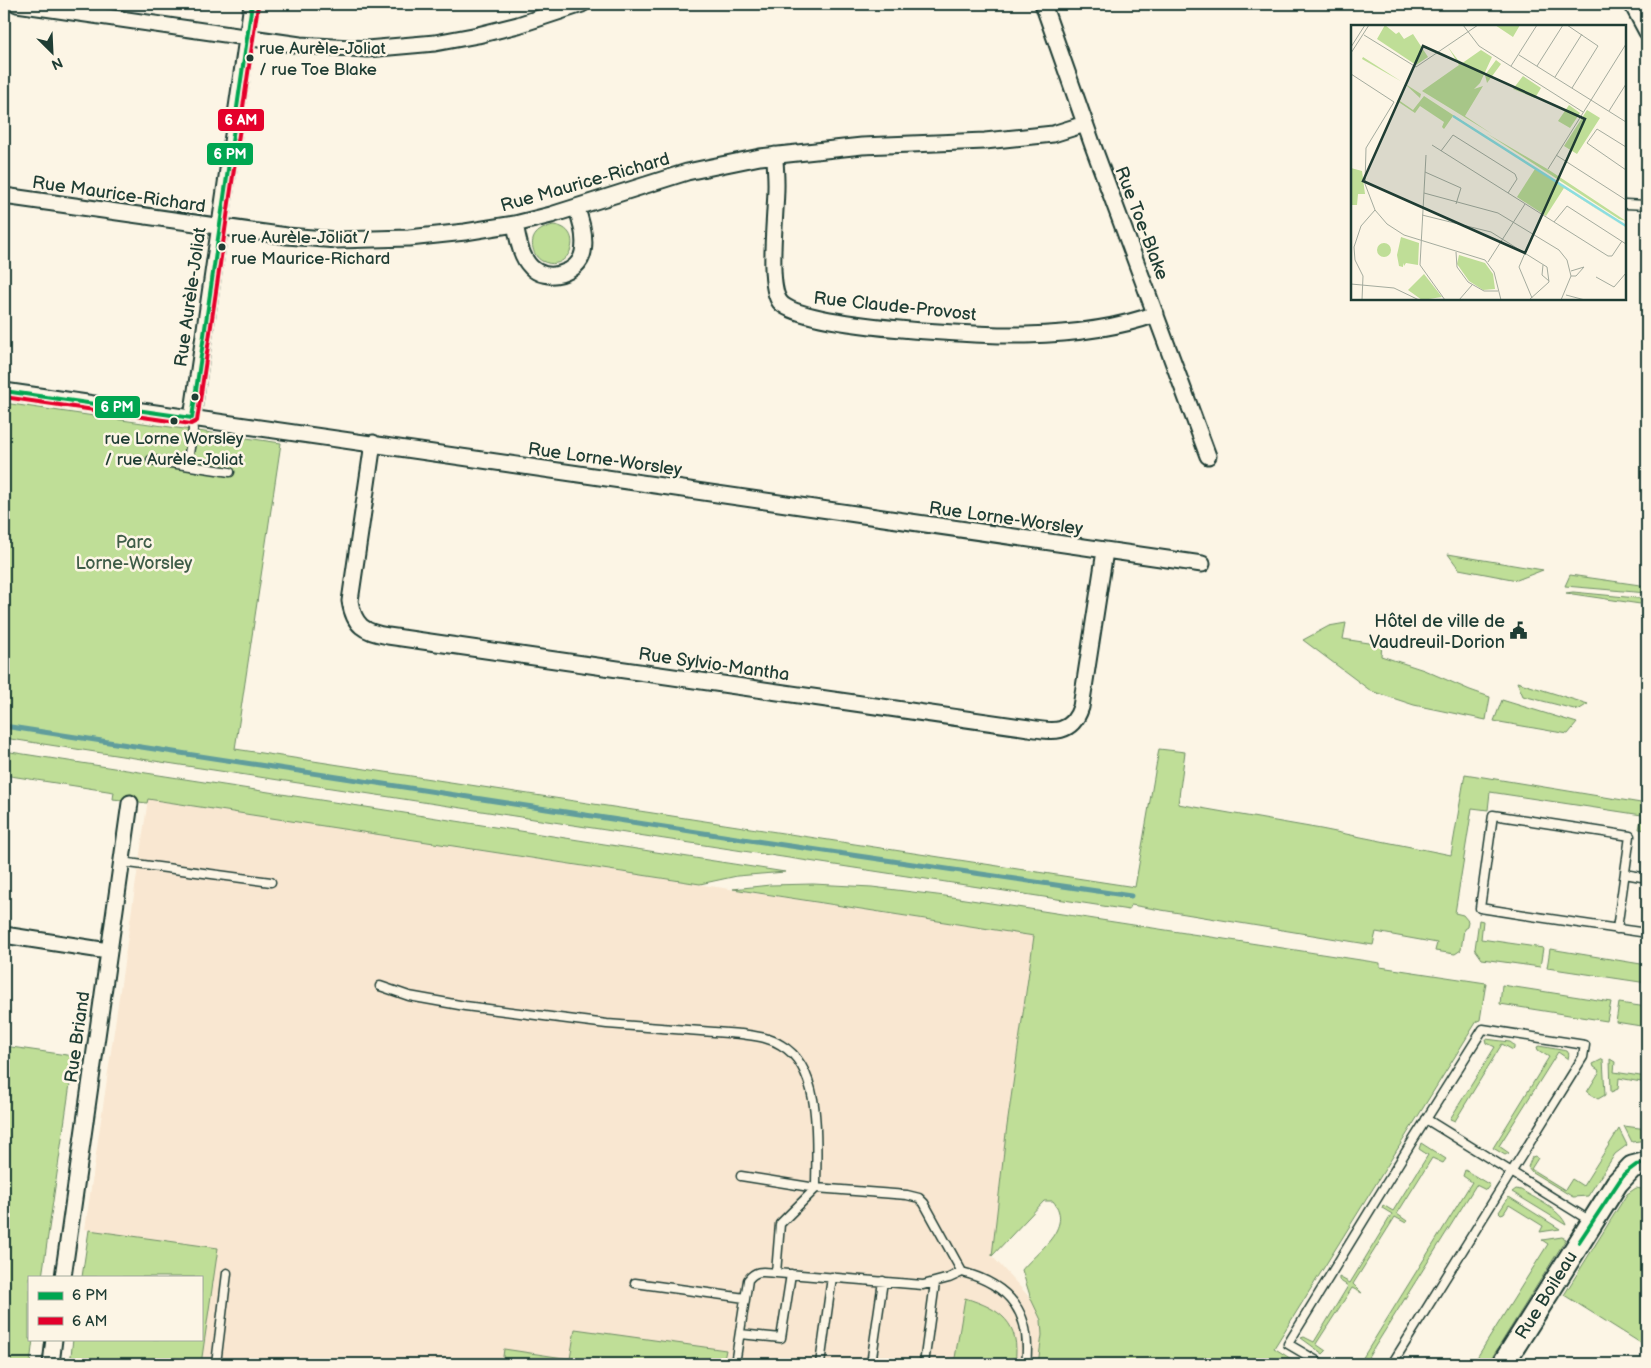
<svg xmlns="http://www.w3.org/2000/svg" width="1651" height="1368" font-family="'Balsamiq Sans',sans-serif">
<style>
.built{fill:#f9e7d1}
.green{fill:#bfde97;stroke:#6f8e66}
.lines{fill:none;stroke-linecap:round;stroke-linejoin:round}
.stream{stroke:#609d9c;stroke-width:5}
.lane-casing{stroke:#1f3d34;stroke-width:11}
.street-casing{stroke:#1f3d34;stroke-width:19}
.secondary-casing{stroke:#1f3d34;stroke-width:25}
.lane{stroke:#fcf5e5;stroke-width:8}
.street{stroke:#fcf5e5;stroke-width:15}
.secondary{stroke:#fcf5e5;stroke-width:21}
.bus-1-casing{stroke:#fcf5e5;stroke-width:8}
.bus-2-casing{stroke:#fcf5e5;stroke-width:8}
.bus-1{stroke:#00a651;stroke-width:4}
.bus-2{stroke:#e4002b;stroke-width:4}
.bus-dot{fill:#1f3d34;stroke:#fcf5e5;stroke-width:2}
.labels{text-anchor:middle;stroke-width:5;stroke-linejoin:round;paint-order:stroke}
.bus-label{font-size:17px;fill:#1f3d34;stroke:#fcf5e5;text-anchor:start}
.street-label{font-size:18px;fill:#1f3d34;stroke:#fcf5e5}
.park-label{font-size:18px;fill:#3f5d48;stroke:#fcf5e5}
.poi-label{font-size:18px;fill:#1f3d34;stroke:#fcf5e5;text-anchor:end}
.inset-river{fill:none;stroke:#8bdde1;stroke-width:2.5}
.inset-road{fill:none;stroke:#a4ab9e;stroke-width:1}
.view{fill:#1f3d34;fill-opacity:0.15;stroke:#1f3d34;stroke-width:2.5}
.inset-edge{fill:none;stroke:#1f3d34;stroke-width:2.5}
.line-badge{stroke:#fcf5e5;stroke-width:2}
.badge-label{font-size:14px;text-anchor:middle;font-weight:bold;fill:#fff}
</style>
<rect width="100%" height="100%" fill="#fcf5e5"/>
<filter id="ink" filterUnits="userSpaceOnUse"><feTurbulence type="fractalNoise" baseFrequency=".02" numOctaves="2"/><feDisplacementMap in="SourceGraphic" scale="10" xChannelSelector="R" yChannelSelector="G"/><feConvolveMatrix kernelMatrix="1 2 1 2 8 2 1 2 1" color-interpolation-filters="sRGB"/></filter>
<g filter="url(#ink)">
<path class="built" d="M148,799l886,137 -28,197 -14,123 39,43 10,21 1,15 -4,29h-968l3,-25h128v-62h-119l7,-47 -4,-1z"/>
<path class="green" d="M553,225c34,3 17,50 -11,36 -9,-5 -13,-19 -6,-27 4,-5 11,-7 17,-9z
M4,403l277,40 -46,306 900,138 24,-138 26,3 -7,52 143,25 130,26 14,-81 182,30v26l-8,-1 3,-14 -152,-23 -2,18 -16,-2 -17,105 8,2 5,6 -1,6 -3,2 -3,21 -6,4 -20,-3 2,-8 -61,-11 -3,13 -242,-40 -2,5 -1125,-172z
M1448,554l95,16 -26,10 -58,-11z
M1570,575l77,11v7l-82,-7z
M1573,592l74,7v6l-81,-12z
M1346,623l-3,16 39,6 -1,11 43,14 46,20 20,7 -4,23 -72,-15 -43,-14 -68,-51 26,-14z
M1517,682l71,22 -10,6 -55,-14z
M1502,700l75,23 -9,11 -74,-13z
M4,751l781,121 -48,4 -37,8 -552,-85 -1,4 -34,-4 1,-7 -110,-17z
M813,884l59,3 73,9 435,67v4l106,16 -6,37 -3,1 -203,327 25,16h-261l4,-29 -1,-15 -10,-21 -9,-29c14,-18 53,-42 31,-69h-9l-52,55 14,-123 28,-197 -301,-47 37,-4z
M1479,920l4,1 -2,18 62,9 -3,19 -58,-8 -7,-10z
M1550,949l97,16v18l-100,-15z
M1502,985l109,17 -4,19 -107,-17z
M1619,1003l28,4v20l-31,-5z
M1486,1039l24,3 4,3v4l-1,1 -11,-6 -47,77 -5,-2 45,-72 -8,-4z
M4,1046l70,10 -32,221h-13v62h4l-3,25h-26z
M1539,1046l28,5 2,3 -1,5 -10,-7 -59,94 10,7 -4,2 -12,-7 56,-91 -11,-7 -1,-3z
M1603,1059l2,36 -7,4 -11,-7 13,-21 -6,-4 -1,-3z
M1610,1059l5,3 -1,10 33,5v6l-28,-5 -1,11 -7,3z
M1624,1126l23,3v11l-15,2z
M1619,1129l8,16 -12,9 -27,42 -15,1 -41,-25 -4,-5 4,-10 3,-1 3,2 -7,11 34,21 7,-11 11,7z
M1421,1143l25,16 -3,4 -11,-5 -35,56 10,7 -1,2 -11,-6 -42,67 9,9 -10,-5 -36,56 10,7 -3,3 -22,-16 3,-1 10,5 34,-56 -9,-6v-3l11,6 42,-69 -10,-6 1,-3 10,6 35,-56 -9,-6z
M1465,1170l25,15 -4,5 -10,-5 -112,179h-5l113,-182 -9,-6z
M1636,1188l11,2v157l-83,-52 63,-101z
M1516,1189l5,1c13,8 40,20 45,35l-54,-33z
M1509,1197l51,32 -20,3 3,-6 -34,-21 -5,8 -3,1 -2,-2z
M89,1230l129,18 -17,116h-131l3,-25h128v-62h-119z
M1562,1237l4,2 -78,125h-15l75,-120 -6,-4z
M965,1298c35,11 56,24 50,66h-61z
M575,1329l151,21 -3,14h-221l2,-15 66,10z"/>
<g class="lines">
<path class="stream" d="M4,726l752,115 375,55"/>
<defs>
<path id="lane" d="M1625,204l22,1
M151,460l79,12
M187,465l6,-35 -1,-12
M121,862l150,20
M1625,874l22,4
M1617,929l13,-93 -137,-21 -13,93c55,9 111,17 167,25
M380,986l29,10 56,10 142,18 134,10c14,2 28,3 40,11 43,24 35,101 35,143l-75,-12
M1426,1119l166,103
M962,1272l-38,-69 -5,-5 -12,-3 -91,-7 -36,36 -4,49 147,12 26,-7 13,-6c49,13 70,42 64,92
M635,1283l110,15
M740,1334l41,4 10,-64
M216,1364l11,-91
M735,1364l13,-84c8,-11 16,-8 28,-7
M820,1364l12,-87
M871,1364l12,-83
M924,1364l11,-81
M1322,1364l-34,-20 122,-199 73,-116 102,16 -2,12 -5,8 -186,299"/>
<path id="street" d="M17,4l283,41 67,4 68,-6 43,-8 40,-10 64,-21
M1043,4l50,142 115,310
M1632,4l15,28
M775,155c0,9 1,18 1,27 1,26 -10,101 4,120 20,26 208,34 246,33 43,-1 89,-6 130,-21
M4,196l283,40 50,4 72,-2 56,-6 50,-8 36,-9 136,-43 73,-15 102,-11 123,-5 68,-7 32,-10
M515,224c3,14 5,32 16,43 15,16 48,7 52,-15 3,-15 -2,-32 -7,-45
M4,391l1198,173
M192,418l60,-414
M373,443l-23,158c4,25 14,31 38,35l641,92c24,4 43,7 52,-21l24,-156
M4,935l104,16
M63,1277l67,-474
M51,1364l3,-25"/>
<path id="secondary" d="M1503,1364l114,-181 15,-16 15,-4"/>
</defs>
<use href="#lane" class="lane-casing"/>
<use href="#street" class="street-casing"/>
<use href="#secondary" class="secondary-casing"/>
<use href="#lane" class="lane"/>
<use href="#street" class="street"/>
<use href="#secondary" class="secondary"/>
<defs>
<path id="bus-1" d="M4,391l188,27 60,-414
M1579,1242l45,-68 12,-9 11,-2"/>
<path id="bus-2" d="M4,397l187,27 6,-3 61,-416"/>
</defs>
<use href="#bus-1" class="bus-1-casing"/>
<use href="#bus-2" class="bus-2-casing"/>
<use href="#bus-1" class="bus-1"/>
<use href="#bus-2" class="bus-2"/>
</g>
</g>
<defs>
<symbol id="civic-bare" viewBox="-9 -9 18 18"><path d="M-.6-6.5H3V-4.5H.6V-3L4-1V1h2V6H-6V1h2V-1L-.6-3ZM-1.2 2.5V6h2.4V2.5Z" fill="#1f3d34" stroke="#fcf5e5" stroke-width="2.5" paint-order="stroke"/></symbol>
</defs>
<g fill-rule="evenodd">
<use href="#civic-bare" x="1506" y="618" width="25" height="25"/>
</g>
<g class="bus-dot">
<circle cx="250" cy="58" r="4.5"/>
<circle cx="222" cy="247" r="4.5"/>
<circle cx="195" cy="397" r="4.5"/>
<circle cx="174" cy="421" r="4.5"/>
</g>
<g class="labels">
<g class="bus-label">
<text x="259" y="54">rue Aurèle-Joliat<tspan x="259" dy="21">/ rue Toe Blake</tspan></text>
<text x="231" y="243">rue Aurèle-Joliat /<tspan x="231" dy="21">rue Maurice-Richard</tspan></text>
<text x="174" y="444" text-anchor="middle">rue Lorne Worsley<tspan x="174" dy="21">/ rue Aurèle-Joliat</tspan></text>
</g>
<g class="street-label">
<text transform="translate(585 182) rotate(-16)" y="6">Rue Maurice-Richard</text>
<text transform="translate(119 194) rotate(8)" y="6">Rue Maurice-Richard</text>
<text transform="translate(1142 223) rotate(69)" y="6">Rue Toe-Blake</text>
<text transform="translate(190 297) rotate(-82)" y="6">Rue Aurèle-Joliat</text>
<text transform="translate(895 306) rotate(6)" y="6">Rue Claude-Provost</text>
<text transform="translate(605 459) rotate(8)" y="6">Rue Lorne-Worsley</text>
<text transform="translate(1006 518) rotate(8)" y="6">Rue Lorne-Worsley</text>
<text transform="translate(714 664) rotate(8)" y="6">Rue Sylvio-Mantha</text>
<text transform="translate(77 1037) rotate(-82)" y="6">Rue Briand</text>
<text transform="translate(1546 1295) rotate(-58)" y="6">Rue Boileau</text>
</g>
<g class="park-label">
<text x="134" y="548">Parc<tspan x="134" dy="21">Lorne-Worsley</tspan></text>
</g>
<g class="poi-label">
<text x="1505" y="627">Hôtel de ville de<tspan x="1505" dy="21">Vaudreuil-Dorion</tspan></text>
</g>
</g>
<g transform="translate(1351 25)">
<rect width="275" height="275" fill="#fcf5e5"/>
<path d="M34,0l11,9 3,-2 5,7 9,-5 15,23 -12,8 -39,-26zM144,0h25l-7,12zM97,22l13,17 20,-14 11,7 -12,26 -6,6 9,-3 -18,30 27,18 -70,-43 37,-26zM12,32l58,37 -1,4 -16,-15 -42,-24zM145,35l5,4 -14,19 -2,-8zM172,51l18,12 -6,10 -22,-9zM50,70l-1,6 13,9 11,-14 202,132 -62,-40 -18,28 -29,-19 18,-28 -82,-53 -9,13 -2,-2 2,-5 -24,-16 -5,7 -18,-12zM218,80l11,8 -10,15 -12,-7zM236,85l13,8 -23,36 -13,-8zM135,108l63,37 77,51 -7,-2zM0,143l11,3 3,23h-7l-1,11h-6zM50,212l18,6 -1,22 -12,-2 -2,3 -1,-3v4l-4,-1 -2,-11zM26 225a7 7 0 1 1 14 0a7 7 0 1 1-14 0ZM108,230l26,8 8,11 2,15 -12,1 -14,-9 -12,-17zM73,249l18,23 -20,3 -14,-10z" fill="#bfde97"/>
<path class="inset-river" d="M102,91l173,110"/>
<path class="inset-road" d="M112,0l16,21 104,66M216,0l31,21 -26,42M13,10l52,32 62,-42M0,22l14,-22M0,28l18,-28M168,30l107,67M160,41l26,-41M186,41l26,-41M0,49l43,28 -28,46 -1,36 10,26 12,14 17,11 81,25 9,12 7,28M204,52l27,-43M258,86l17,-27M81,120l176,111h4l10,-15M275,122l-29,-18 -10,14 39,27M90,126l12,-16 62,39 2,5 -9,14M75,130l-6,110 25,35M205,130l70,45M197,144l78,-125M74,147l36,16 -5,16M73,168l74,20 61,37 8,10 4,16 -10,24M71,190l69,17 56,35 2,15 -20,18M203,197l13,-16 59,38M105,227l1,15 11,15 16,9h14M174,228l-6,14 13,31M137,237l37,-58M192,240l-1,10 7,6M220,246l13,-4 -8,9h-5M245,252l18,10 12,-14M0,259l43,4 25,12M215,270l19,5M11,275l1,-24 -8,-16 -1,-13 7,-21 14,-16M108,275l13,-15"/>
<path class="view" d="M72,21l162,73 -60,134 -162,-72z"/>
<rect width="275" height="275" class="inset-edge"/>
</g>
<g class="line-badge">
<rect x="217" y="108" width="48" height="24" rx="5" fill="#e4002b"/>
<rect x="206" y="142" width="48" height="24" rx="5" fill="#00a651"/>
<rect x="94" y="395" width="47" height="24" rx="5" fill="#00a651"/>
</g>
<g class="badge-label">
<text x="241" y="125">6 AM</text>
<text x="230" y="159">6 PM</text>
<text x="117" y="412">6 PM</text>
</g>
<rect width="1651" height="1368" fill="none" stroke="#fcf5e5" stroke-width="20"/>
<rect x="10" y="10" width="1631" height="1348" fill="none" stroke="#1f3d34" stroke-width="2" filter="url(#ink)"/>
<rect x="28" y="1276" width="175" height="65" fill="#fcf5e5" stroke="#a4ab9e"/>
<rect x="38" y="1292" width="25" height="8" fill="#00a651" stroke="#a4ab9e"/>
<text x="72" y="1300" font-size="15" fill="#1f3d34">6 PM</text>
<rect x="38" y="1317" width="25" height="8" fill="#e4002b" stroke="#a4ab9e"/>
<text x="72" y="1326" font-size="15" fill="#1f3d34">6 AM</text>
<g transform="translate(52 52) rotate(156)" stroke="#fcf5e5" stroke-width="4" paint-order="stroke">
<path d="M0-4L9 19L0 12L-9 19Z" fill="#1f3d34"/>
<text y="-8" font-size="14" font-weight="bold" text-anchor="middle" fill="#1f3d34">N</text>
</g>
</svg>
